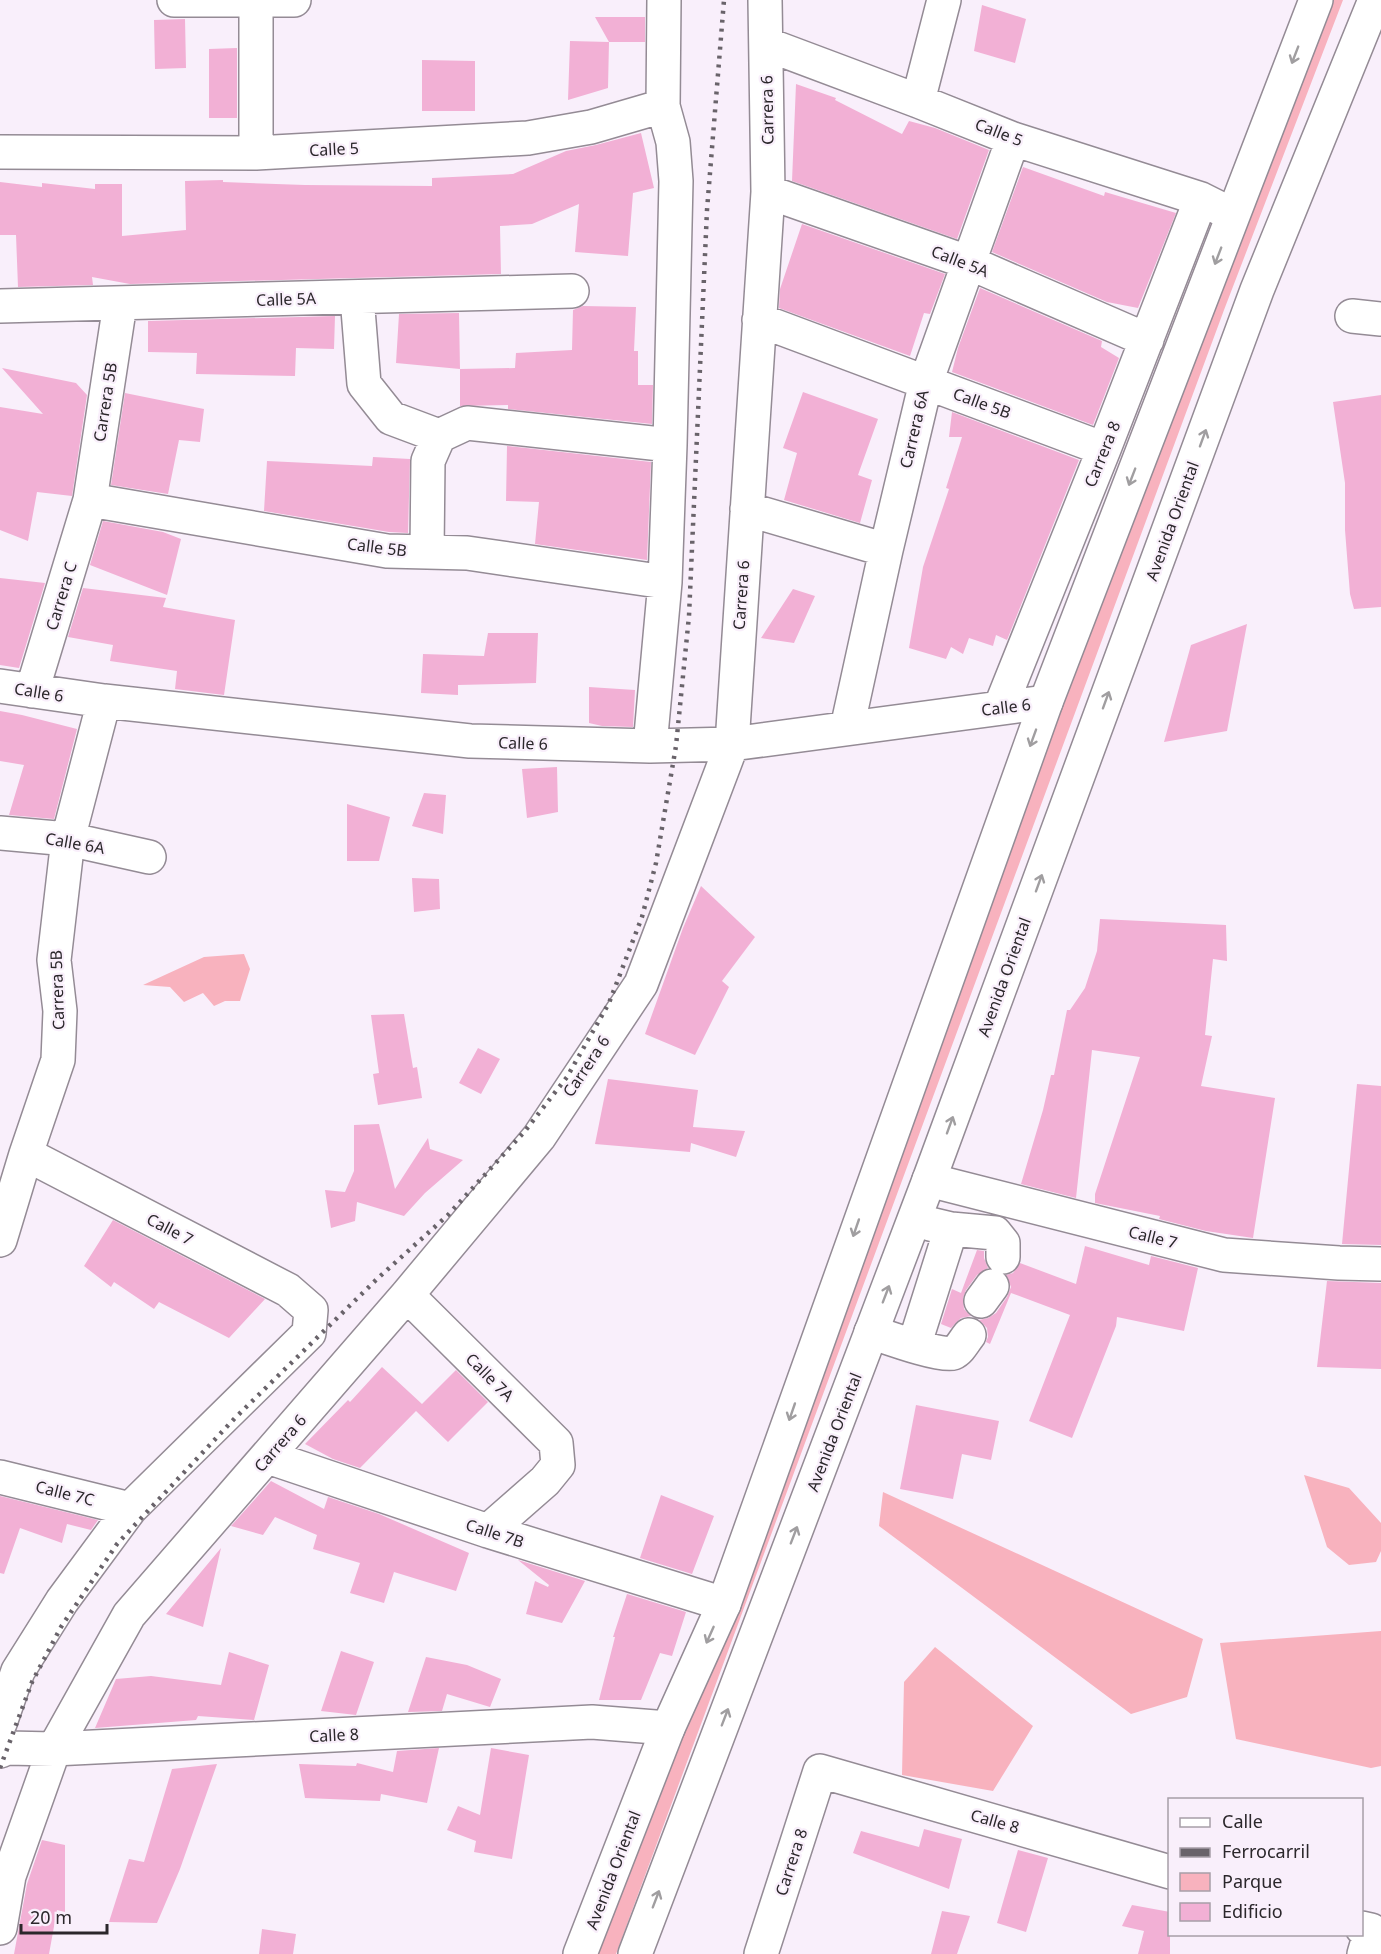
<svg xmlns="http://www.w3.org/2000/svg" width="1381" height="1954" font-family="'Noto Sans',sans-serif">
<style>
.green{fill:#f8b2be}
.building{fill:#f2b0d5}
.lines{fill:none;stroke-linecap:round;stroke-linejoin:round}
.minor-casing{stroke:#948b95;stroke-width:36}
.major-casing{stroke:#948b95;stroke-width:36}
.minor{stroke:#fff;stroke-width:33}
.major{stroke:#fff;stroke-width:33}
.rail{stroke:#69636a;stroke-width:4.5;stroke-dasharray:3 6;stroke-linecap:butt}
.oneway{stroke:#a09ea0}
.labels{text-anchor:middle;stroke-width:4.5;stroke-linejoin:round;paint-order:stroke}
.street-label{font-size:16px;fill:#2b272b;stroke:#f9effb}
</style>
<rect width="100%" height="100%" fill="#f9effb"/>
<path class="green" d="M1323,0h20l-119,310 -608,1644h-25z
M244,954l6,15 -10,32h-15l-11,5 -11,-13 -19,9 -14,-15 -27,-2 61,-28z
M1304,1475l45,13 32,35v28l-5,11 -27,3 -22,-18z
M883,1492l320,147 -16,58 -56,17 -252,-188z
M1381,1631v135l-10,2 -135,-29 -16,-96z
M935,1647l98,79 -40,65 -91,-16 2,-93z"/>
<path class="building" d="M982,5l44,14 -11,44 -41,-12z
M595,17h50v25h-36z
M185,19l1,49 -31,1 -1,-49z
M570,41l39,1 -1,46 -40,12z
M237,48v70h-28v-69z
M422,60l53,1v50h-53z
M796,84l40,14 -1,2 67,34 7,-13 26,7 54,22 -32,89 -165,-58z
M641,133l13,55 -21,5 -5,63 -53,-4 4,-48 -47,20 -32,2 1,48 -371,10 -38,-7 1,8 -75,2 -2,-52h-16v-53l42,5v-4l53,6v-5h27v52l64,-6 -1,-49 38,-1v2l82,3 127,1v-8l81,-4 53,-23 30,-6z
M1023,167l81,29 1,-4 71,21 -38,95 -31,-6 -115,-50z
M802,224l143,50 -15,40 -6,-1 -14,43 -131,-48 1,-19z
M980,288l122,53 -1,6 18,11 -26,67 -141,-53 6,-24z
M583,306l53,1 -2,44h4v34h15l-1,39 -144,-15v-4l-48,1v-37l55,-1 1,-15 56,-3 1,-40z
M459,313l1,56 -64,-6 3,-49z
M335,316l-1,33 -38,-1 -1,28 -99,-2 1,-21 -49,-1v-31z
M2,368l74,15 11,12 -15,101 -35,-4 -9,49 -28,-11v-123l43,7z
M803,392l75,27 -20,56 14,5 -12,43 -76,-23 13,-47 -14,-5z
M125,393l79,16 -4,33 -21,-2 -11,54 -57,-9z
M1381,395v212l-27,2 -4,-15 -5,-64v-47l-12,-81z
M952,412l127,48 -72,180 -11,-5 -3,11 -24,-8 -6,16 -12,-7 -5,12 -37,-11 14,-81 26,-78 -3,-1 16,-51h-13z
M507,446l144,16 -4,98 -112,-16 4,-42 -33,-1z
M373,457l37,2 -2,74 -19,-1 -125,-21 3,-50 105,5z
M103,521l60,11 18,7 -14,56 -77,-30z
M0,578l45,5 -26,85 -19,-3z
M83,588l83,10 -3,9 72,13 -11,75 -49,-6 2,-18 -67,-10 3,-16 -45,-8z
M793,589l22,7 -21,47 -33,-5z
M1247,624l-20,107 -63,11 27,-97z
M488,633h50l-2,50 -78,2v10l-37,-2 2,-39 61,2z
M589,687l46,3 -2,37 -31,-1 -13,-3z
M0,711l22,4 55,14 -23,90 -45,-4 15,-50 -24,-4z
M557,767l1,45 -31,6 -5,-49z
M424,793l22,2 -3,39 -31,-8z
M347,804l43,13 -11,44h-32z
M412,878l27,1 1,30 -26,3z
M701,886l54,51 -33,44 7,6 -34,68 -50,-21 38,-106z
M1100,919l126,6 1,36 -14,-2 -8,76 7,1 -11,50 74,12 -22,140 -47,-7 -47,-12 1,-3 -65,-13v-9l45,-137 -48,-7 -16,148 -55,-14 22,-74 8,-35h3l13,-65h3l15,-22 12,-37z
M404,1014l9,54 4,-1 5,31 -44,7 -5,-31 6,-1 -8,-58z
M478,1048l22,11 -19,35 -22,-11z
M608,1079l90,11 -5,37 52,4 -9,26 -45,-14 -1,9 -95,-8z
M1357,1084l24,2v159l-39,-1z
M379,1124l16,65 33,-51 2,11 33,11 -38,33 -21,23 -47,-14 -2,19 -24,7 -6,-38 20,2 9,-21v-46z
M113,1220l152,79 -36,39 -70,-36 -5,7 -40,-27 -3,5 -27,-21z
M1085,1246l64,19 2,-9 47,12 -14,63 -67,-14 -1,9 -44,112 -43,-17 41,-106 -59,-22 -21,51 -4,-2 2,-5 -1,-9 -8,-8 9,-2 8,-5 11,-16 4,-10 -5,-12 7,-2 7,-10 56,21z
M977,1250l7,1v7l4,10 -11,7 -11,15 -3,8 1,11 7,7 -10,2 -10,10 -10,-4 11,-35 9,4z
M1327,1281l54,2v86l-64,-2z
M382,1367l40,37 34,-34 32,32 -40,40 -32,-31 -56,57 -27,-9 -28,-15 43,-44 2,2z
M916,1405l83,16 -8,39 -29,-6 -9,45 -53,-10z
M271,1481l53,28 4,-12 51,17 90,39 -13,38 -62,-19 -10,31 -34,-10 10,-30 -47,-14 4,-14 -42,-18 -12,18 -32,-9z
M661,1495l53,21 -22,58 -52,-16z
M0,1496l98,24 -7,10 -24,-6 -5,19 -42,-15 -16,46 -4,-1z
M221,1548l-18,79 -37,-13z
M518,1560l67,21 -23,42 -36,-9 9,-33 13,6 1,-2z
M627,1594l59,18 -14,44 -12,-3 -19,47h-42l16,-63h-2z
M341,1651l33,11 -18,53 -35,-4z
M229,1652l40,13 -15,55 -56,-4 -2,4 -101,8 21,-49 35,-3 70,9z
M426,1657l41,8 34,14 -11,28 -43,-13 -5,17 -34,1z
M439,1748l-12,55 -46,-9 -1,7 -75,-3 -6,-34 57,2 1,-3 36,9 4,-21z
M491,1748l38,7 -17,104 -38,-7 2,-11 -29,-11 11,-24 22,9z
M217,1764l-37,105 -23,54 -48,-1 20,-63 15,3 28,-93z
M924,1829l38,10 -13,50 -96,-36 8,-22 58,16z
M42,1840l23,5v67l-8,-2 -8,44h-35l13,-70z
M1018,1850l30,8 -22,74 -29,-9z
M1132,1905l38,7v42h-32l6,-23 -22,-5z
M942,1911l28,5 -13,38h-26z
M262,1929l34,5 -3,20h-34z"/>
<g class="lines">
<defs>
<path id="minor" d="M174,0h120
M256,0v153
M766,44l152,57 95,38 188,60 20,10
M918,101l26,-101
M0,152l256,1 272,-15 63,-11 72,-21
M768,192l202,71 177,77
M357,297l7,87 27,34 48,18
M0,306l572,-15
M1352,316l29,3
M759,320l345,129
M439,436l28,-13 203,22
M90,500l297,51 80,2 198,29
M747,509l139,41
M427,552l1,-91 11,-25
M0,686l104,15 366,40 180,5 82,-2 314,-42
M32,691l58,-191 30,-196
M1000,708l104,-259 97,-250
M847,728l39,-178 40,-168 87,-243
M650,746l15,-164 5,-137 6,-264 -3,-39 -10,-36 1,-106
M0,833l68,6 81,18
M929,1180l295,75 115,8 42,1
M930,1224l21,5 44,4 8,10v14
M0,1240l26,-86 32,-94 2,-49 -6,-51 14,-121 36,-138
M407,1295l149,148 2,22 -13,16 -57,50
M981,1301l11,-15
M871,1332c15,5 70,25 82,21 7,-3 11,-12 16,-18
M914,1346l37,-117
M268,1457l220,74 236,73
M0,1477l130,32
M0,1723l18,-52 44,-70 68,-92 179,-176 2,-23 -23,-20 -262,-136
M0,1751l7,-3 47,1 538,-27 76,6
M0,1928l9,-52 45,-127 75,-134 278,-320 132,-158 102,-153 91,-240 36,-552 -3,-192
M1362,1928l9,2 -7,24
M761,1954l59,-183 350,101"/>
<path id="major" d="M580,1954l88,-226 56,-124 322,-902 270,-702
M635,1954l294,-774 328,-890 118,-290"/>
</defs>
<use href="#minor" class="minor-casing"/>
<use href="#major" class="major-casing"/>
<use href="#minor" class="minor"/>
<use href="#major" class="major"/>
<path class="rail" d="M0,1768l32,-86 29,-55 56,-83 118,-126 142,-139 71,-64 77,-84 42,-54 42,-74 33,-86 14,-54 20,-117 13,-130 18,-406 17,-210"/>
</g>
<defs><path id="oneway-shaft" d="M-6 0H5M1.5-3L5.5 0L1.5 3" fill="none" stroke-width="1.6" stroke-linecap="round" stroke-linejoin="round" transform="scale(1.5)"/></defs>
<g class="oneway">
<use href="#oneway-shaft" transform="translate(1295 55) rotate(111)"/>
<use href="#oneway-shaft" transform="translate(1218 256) rotate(111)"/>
<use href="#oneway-shaft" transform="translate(1203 438) rotate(-70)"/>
<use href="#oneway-shaft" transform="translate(1132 477) rotate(111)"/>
<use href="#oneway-shaft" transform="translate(1106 700) rotate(-70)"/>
<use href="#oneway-shaft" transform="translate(1033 738) rotate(110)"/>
<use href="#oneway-shaft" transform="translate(1039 883) rotate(-70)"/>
<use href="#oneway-shaft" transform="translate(950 1125) rotate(-70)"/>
<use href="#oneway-shaft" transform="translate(856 1228) rotate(109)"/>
<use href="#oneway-shaft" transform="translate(886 1294) rotate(-69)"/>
<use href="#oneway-shaft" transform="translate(792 1412) rotate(109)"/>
<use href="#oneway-shaft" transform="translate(794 1535) rotate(-69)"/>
<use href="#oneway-shaft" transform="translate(710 1635) rotate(114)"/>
<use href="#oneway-shaft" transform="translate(725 1717) rotate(-69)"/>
<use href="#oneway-shaft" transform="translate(656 1899) rotate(-69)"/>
</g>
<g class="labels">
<g class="street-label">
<text transform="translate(767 110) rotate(-91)" y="6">Carrera 6</text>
<text transform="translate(999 132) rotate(21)" y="6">Calle 5</text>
<text transform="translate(334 149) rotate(-3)" y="6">Calle 5</text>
<text transform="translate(960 261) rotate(21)" y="6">Calle 5A</text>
<text transform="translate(286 299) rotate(-2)" y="6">Calle 5A</text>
<text transform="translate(105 402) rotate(-81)" y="6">Carrera 5B</text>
<text transform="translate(982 403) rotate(20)" y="6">Calle 5B</text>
<text transform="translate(914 429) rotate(-77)" y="6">Carrera 6A</text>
<text transform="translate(1102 454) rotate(-68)" y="6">Carrera 8</text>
<text transform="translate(1172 521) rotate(-70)" y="6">Avenida Oriental</text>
<text transform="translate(377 547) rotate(7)" y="6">Calle 5B</text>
<text transform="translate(741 595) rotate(-86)" y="6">Carrera 6</text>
<text transform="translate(61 596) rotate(-73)" y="6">Carrera C</text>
<text transform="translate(39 692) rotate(9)" y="6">Calle 6</text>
<text transform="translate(1006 707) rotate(-7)" y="6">Calle 6</text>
<text transform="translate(523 743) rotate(2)" y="6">Calle 6</text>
<text transform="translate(75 843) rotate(10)" y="6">Calle 6A</text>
<text transform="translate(1004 977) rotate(-70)" y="6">Avenida Oriental</text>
<text transform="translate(57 990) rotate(-92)" y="6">Carrera 5B</text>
<text transform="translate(586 1066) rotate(-56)" y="6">Carrera 6</text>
<text transform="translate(170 1229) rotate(27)" y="6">Calle 7</text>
<text transform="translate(1153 1237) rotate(14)" y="6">Calle 7</text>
<text transform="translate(490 1377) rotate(45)" y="6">Calle 7A</text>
<text transform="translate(834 1432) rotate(-69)" y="6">Avenida Oriental</text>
<text transform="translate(280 1443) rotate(-49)" y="6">Carrera 6</text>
<text transform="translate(65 1493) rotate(14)" y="6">Calle 7C</text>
<text transform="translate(495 1533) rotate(18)" y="6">Calle 7B</text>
<text transform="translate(334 1735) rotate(-3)" y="6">Calle 8</text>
<text transform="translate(995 1821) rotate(16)" y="6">Calle 8</text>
<text transform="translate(791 1862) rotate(-72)" y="6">Carrera 8</text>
<text transform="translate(613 1870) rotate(-69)" y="6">Avenida Oriental</text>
</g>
</g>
<rect x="1168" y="1798" width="195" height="138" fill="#f9effb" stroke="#a79fa8" stroke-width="1.5"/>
<rect x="1180" y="1818" width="30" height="9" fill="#ffffff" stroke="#a79fa8" stroke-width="1.5"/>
<text x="1222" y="1828" font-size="18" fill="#2b272b">Calle</text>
<rect x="1180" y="1848" width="30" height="9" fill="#69636a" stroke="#a79fa8" stroke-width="1.5"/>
<text x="1222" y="1858" font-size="18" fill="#2b272b">Ferrocarril</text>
<rect x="1180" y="1873" width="30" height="18" fill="#f8b2be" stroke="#a79fa8" stroke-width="1.5"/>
<text x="1222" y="1888" font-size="18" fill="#2b272b">Parque</text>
<rect x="1180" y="1903" width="30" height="18" fill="#f2b0d5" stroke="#a79fa8" stroke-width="1.5"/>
<text x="1222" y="1918" font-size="18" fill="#2b272b">Edificio</text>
<path d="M21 1924v9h86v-9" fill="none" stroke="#2b272b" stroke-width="3"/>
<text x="30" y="1924" font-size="18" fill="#2b272b" stroke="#f9effb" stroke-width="4.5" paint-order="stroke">20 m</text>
</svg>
